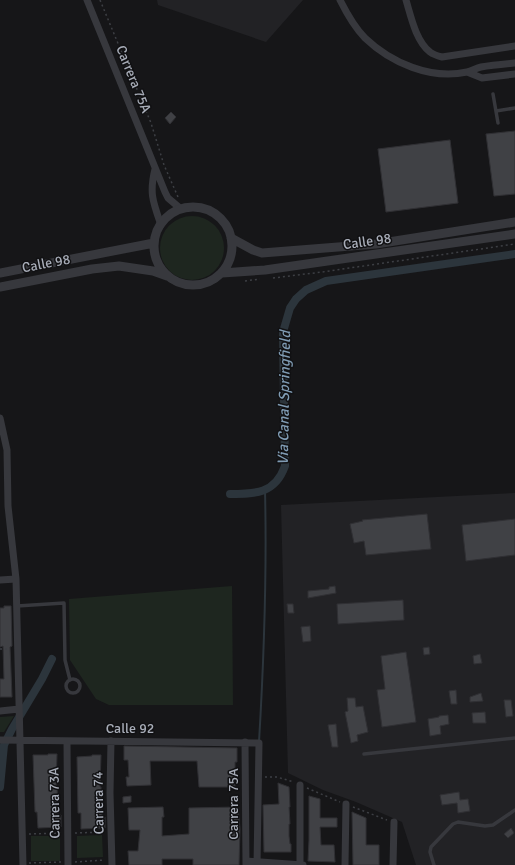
<svg xmlns="http://www.w3.org/2000/svg" width="515" height="865" font-family="Signika,sans-serif">
<style>
.built{fill:#222225}
.green{fill:#1e261f}
.lines{fill:none;stroke-linecap:round;stroke-linejoin:round}
.stream{stroke:#2c353c;stroke-width:2}
.canal{stroke:#2c353c;stroke-width:8}
.building{fill:#404145;stroke:#303034}
.path{stroke:#3d3f44;stroke-width:1.5;stroke-dasharray:2 3;stroke-linecap:butt}
.service{stroke:#37383d;stroke-width:3.5}
.minor{stroke:#37383d;stroke-width:7}
.tertiary{stroke:#37383d;stroke-width:9}
.labels{text-anchor:middle;stroke-width:3;stroke-linejoin:round;paint-order:stroke}
.street-label{font-size:14px;fill:#a8adb8;stroke:#111113}
.water-label{font-size:15px;font-style:italic;fill:#7f9bb3;stroke:#111113}
</style>
<rect width="100%" height="100%" fill="#161618"/>
<path class="built" d="M157,0h146l-37,42 -108,-37z
M515,493v372h-99l-14,-43 -46,-20 -33,-12 -35,-17 -7,-268z"/>
<path class="green" d="M160 248a32 32 0 1 1 64 0a32 32 0 1 1-64 0Z
M232,586l1,119h-124l-13,-6 -26,-39 -1,-61z
M14,716l-10,16h-4v-15z
M102,835l1,22 -26,1v-22z
M31,836h29v25h-29z"/>
<g class="lines">
<path class="stream" d="M259,742c5,-84 8,-168 6,-252"/>
<path class="canal" d="M230,494c25,0 45,0 55,-28l-2,-134 7,-24 6,-9 10,-9 20,-9 189,-27
M0,787l4,-42 8,-16 30,-50 10,-20"/>
</g>
<path class="building" d="M171,112l5,5 -6,7 -5,-6z
M515,131v63l-21,2 -8,-62z
M450,140l8,63 -72,9 -8,-63z
M427,514l4,35 -65,6 -2,-14 -10,2 -4,-19 13,-3 -1,-1z
M515,519v36l-49,6 -4,-36z
M335,586l1,7 -28,5v-7l21,-2v-2z
M403,600l1,20 -66,4 -1,-20z
M287,604h6l1,9h-6z
M4,606h7l1,40 -2,1 2,50h-12v-18h4l-1,-33 -3,1v-39h4z
M310,626l1,15 -8,1 -2,-15z
M429,647l1,7 -6,1 -1,-7z
M406,652l10,70 -34,5 -5,-37 8,-1 -4,-33z
M480,654l2,9 -8,1 -1,-8z
M456,690l1,14h-6l-2,-13z
M481,693l2,8 -13,1v-5z
M347,698h8l1,9 7,-1 5,26 -11,3 1,6 -7,2 -6,-31 3,-1z
M504,700h7l2,16 -7,1z
M485,712l1,11h-13l-1,-10z
M448,715l1,9 -9,2 1,8 -11,2 -2,-17 11,-2v-1z
M336,724l2,23h-6l-4,-22z
M124,746l113,2v14h-2v25h-36l-2,-26h-47l1,24 -24,1 -1,-9h3l-1,-17h-4z
M48,754h9l-1,32h1l1,29h3v12l-23,1 -1,-16h-2l-2,-57h15z
M92,755h9l-1,32h1l1,30h3v11l-24,1v-16h-3l-1,-56 15,-1z
M278,783l11,4 1,20h-1l1,17h-1v12l1,8h1v8h-27l-1,-47 16,-1z
M459,792l1,8 8,-1 2,12 -12,2 -1,-10 -15,2 -2,-10z
M131,796v6l-8,1v-6z
M309,796l11,3v19h17v9h-17l1,18h13l1,17 -27,-1 1,-21z
M163,807l1,10h-2v19l27,-2v-26l49,-1 2,22 -1,36h-46v-6h-31v6h-33l-1,-14h10l2,-21h-11l-1,-22z
M352,812l14,6v27h13v20h-26z
M511,828l3,5 -6,5 -4,-4z"/>
<g class="lines">
<path class="path" d="M100,0l51,123 13,42 14,32
M273,278l49,-6 193,-28
M245,281l15,-2
M0,649h10
M265,777h12l17,5
M307,788l33,14
M353,807l34,13
M75,833l30,-1
M29,834l32,-1
M75,862l30,-2
M29,863l32,-1"/>
<path class="service" d="M493,94l5,29
M496,111l19,-3
M17,606l47,-3 1,57 5,20
M66 686a7 7 0 1 1 14 0a7 7 0 1 1-14 0Z
M364,754l151,-16
M434,865l-4,-13 1,-5 22,-23 5,-2 27,4 8,-1 22,-15"/>
<path class="minor" d="M87,0l78,192 3,6 13,11
M340,0c7,14 14,27 25,38 26,25 66,42 102,34 5,-1 9,-4 14,-5 11,-2 23,-3 34,-4
M406,0c5,17 10,41 24,52 4,3 8,4 12,5l73,-11
M467,72l15,6 33,-4
M155,169c-6,24 -2,33 6,56
M0,418l7,32 1,56 8,73 7,286
M0,580l16,-1
M0,711l19,-2
M0,740l259,3 -2,122
M67,741l1,124
M111,741l-1,52 2,72
M245,742l1,123
M300,785v79
M246,861l57,4
M345,865l1,-61
M393,865l1,-43"/>
<path class="tertiary" d="M154 246a39 39 0 1 1 78 0a39 39 0 1 1-78 0Z
M231,238l22,12 9,3 114,-9 139,-22
M0,273l154,-30
M222,273l43,-3 250,-36
M0,287l92,-18 27,-3 34,5 14,5"/>
</g>
<g class="labels">
<g class="street-label">
<text transform="translate(134 79) rotate(68)" y="5">Carrera 75A</text>
<text transform="translate(367 241) rotate(-8)" y="5">Calle 98</text>
<text transform="translate(46 263) rotate(-11)" y="5">Calle 98</text>
<text x="130" y="733">Calle 92</text>
<text transform="translate(54 803) rotate(-91)" y="5">Carrera 73A</text>
<text transform="translate(98 803) rotate(-91)" y="5">Carrera 74</text>
<text transform="translate(233 804) rotate(-90)" y="5">Carrera 75A</text>
</g>
<g class="water-label">
<text transform="translate(284 398) rotate(-89)" y="5">Via Canal Springfield</text>
</g>
</g>
</svg>
